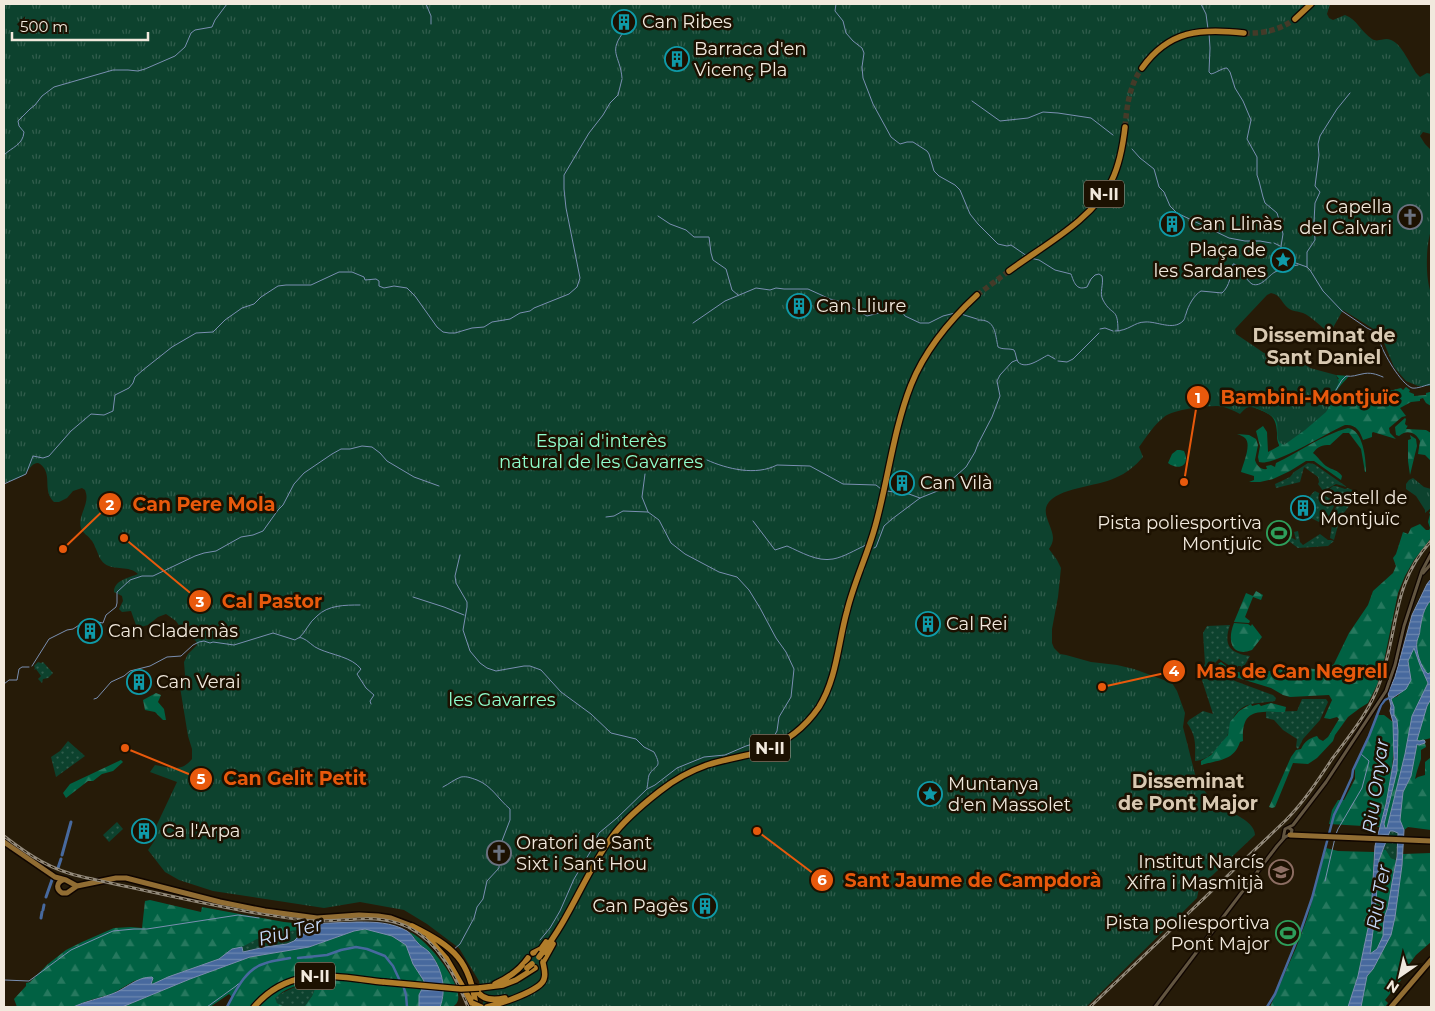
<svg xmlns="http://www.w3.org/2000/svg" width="1435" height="1011" font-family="Montserrat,sans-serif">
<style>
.grass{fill:url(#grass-dots)}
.forest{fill:url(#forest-firs)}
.park{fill:url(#park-tufts)}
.water{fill:url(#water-rules);stroke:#7a8fb1;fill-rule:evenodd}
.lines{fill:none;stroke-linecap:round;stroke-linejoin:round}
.stream{stroke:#7a8fb1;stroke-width:1}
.canal{stroke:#47699e;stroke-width:2.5}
.river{stroke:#47699e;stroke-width:3}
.highway-tunnel{stroke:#443a28;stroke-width:5.5;stroke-dasharray:5.5 3;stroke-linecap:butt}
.minor-casing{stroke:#0f0500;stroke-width:5.5}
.major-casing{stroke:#0f0500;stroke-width:8}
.highway-casing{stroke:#0f0500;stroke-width:8}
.minor{stroke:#625540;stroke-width:3}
.major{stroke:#916d33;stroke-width:5}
.highway{stroke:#b07d2a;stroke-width:5.5}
.rail-casing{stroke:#938a7b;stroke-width:3}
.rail{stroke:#1c1101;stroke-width:1;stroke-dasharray:4;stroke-linecap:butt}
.highway-bridge-casing{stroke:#0f0500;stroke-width:8;stroke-linecap:butt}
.highway-bridge{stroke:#b07d2a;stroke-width:5.5}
.labels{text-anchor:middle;stroke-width:5;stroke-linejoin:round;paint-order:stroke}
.shield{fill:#1c1101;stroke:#b1a89b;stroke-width:1}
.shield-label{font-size:16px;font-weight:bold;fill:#f1e9dd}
.poi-label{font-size:18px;fill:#f1e9dd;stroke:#1c1101;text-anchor:start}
.park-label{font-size:18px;fill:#90fecd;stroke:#1c1101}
.neighbourhood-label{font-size:19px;font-weight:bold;fill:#d8c9b2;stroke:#1c1101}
.water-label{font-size:19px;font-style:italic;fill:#c6dafa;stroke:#1c1101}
.leader{fill:none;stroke:#e8590c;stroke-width:2}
.callout-dot{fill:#e8590c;stroke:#1c1101;stroke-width:2}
.mark-label{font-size:15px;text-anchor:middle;font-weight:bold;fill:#fff}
.callout-label{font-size:19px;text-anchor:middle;font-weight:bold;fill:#e8590c;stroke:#1c1101;stroke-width:5;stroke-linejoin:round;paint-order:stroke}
</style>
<defs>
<pattern id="grass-dots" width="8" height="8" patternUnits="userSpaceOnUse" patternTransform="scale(1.25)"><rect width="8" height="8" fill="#0d422e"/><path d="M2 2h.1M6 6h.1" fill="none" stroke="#315d4c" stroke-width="1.8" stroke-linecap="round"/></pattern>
<pattern id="forest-firs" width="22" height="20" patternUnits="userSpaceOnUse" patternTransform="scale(1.25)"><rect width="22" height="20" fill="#016143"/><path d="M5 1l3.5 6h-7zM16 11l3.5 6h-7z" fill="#26785e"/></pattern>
<pattern id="park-tufts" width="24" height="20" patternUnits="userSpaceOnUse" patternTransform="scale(1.25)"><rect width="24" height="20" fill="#0d422e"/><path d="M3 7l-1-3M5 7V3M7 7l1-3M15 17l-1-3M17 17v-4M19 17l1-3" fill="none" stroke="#315d4c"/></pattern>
<pattern id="water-rules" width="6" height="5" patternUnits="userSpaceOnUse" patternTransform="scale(1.25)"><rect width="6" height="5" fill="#47699e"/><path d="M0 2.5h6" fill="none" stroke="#6b86af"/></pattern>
</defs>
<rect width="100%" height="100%" fill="#261b08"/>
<path class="grass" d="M1308,463l6,1 33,23 -11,-3 -9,5 -3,3 -6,-8 1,-2 -1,-5 -14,-10 -4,15 -24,6 -1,-4 15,-7 4,-5z
M1333,486h3l9,3 3,-1 11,5 -19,25 -6,22 -4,-2 2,-13 -4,-1 9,-19 3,1 9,-10 -12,-3 -3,5 -9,-5z
M1315,491l18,9 2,4 -9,19h-3l3,-6 -4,-1 -3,6 -14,-7 -2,3 -1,-1c1,-8 6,-21 13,-26z
M1298,531l2,11 3,3 17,-11 8,6h3l3,1 -6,5 -30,2 -12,-9 2,-3 8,4 -2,-8z
M1230,625c-4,11 -5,24 8,28 4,2 8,2 12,3l-7,12h-2v-2h-3l-1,3h-2l-16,-10 -4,4v5l20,13 38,14 3,3 -1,3c-14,3 -26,0 -37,10 -9,10 -6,16 -11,25 -5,10 -20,25 -32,25 0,-16 2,-24 -8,-38l2,-3 14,-9 10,3 -14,-43 6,-7 -2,-31 4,-7z
M38,662l3,1 2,-1 10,11 -5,5 -5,1 -1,4 -4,-4 3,-3 -5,-7 -2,1 1,-2 -1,-2z
M1302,699h24l2,3 -8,18 -17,19 -5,10 -2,-2 1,-8 -14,-9 -9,-10 -8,-2v-6l31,-1z
M68,741l17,15 -29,21 -5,-20 9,-6z
M117,822l6,7 -14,13 -6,-7z
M1390,831h3l5,2 -2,27 -5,-2 -5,-8h-3z
M301,930c-3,16 -21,14 -34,16 -8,2 -16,4 -24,6l-1,-5c14,-12 41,-16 59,-17z
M301,984l15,2 -4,10 -8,11h-19l-8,-4 -3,-5 4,-3z"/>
<path class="forest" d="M1336,375l13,1c-4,5 -9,9 -13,16l2,1 18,2 7,-4 7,2 3,2 -1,6 19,-3 -2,-7 12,-3 2,2 3,-3 4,3 -1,2 5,2v2l12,-1v-2l4,-1 1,1v13l-5,-3 -3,-5 -3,1v2l-9,1 -11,6 6,8 -4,1 -13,11 1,5 6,6 -23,-7 -1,1v4l-9,3c-3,-9 -7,-16 -18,-15 -17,7 -72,42 -86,37l-1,-5 2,-11 -4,-15 7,-5 4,6 1,20 11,-6v-1c-2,-5 -2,-7 -2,-12 -1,-19 -8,-19 -24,-26v-1l86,-27z
M1405,418l1,1 -1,5 2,2 1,-1 -2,4 20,1 5,3v28l-6,-6 -7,-1 2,-13c-4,-9 -14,-12 -21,-5l-3,-1 -1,-8z
M1348,428c15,2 18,30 18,44h-1l-4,-23 -12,-16h-6l-13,12c-8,0 -12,1 -17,8 5,4 9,10 13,13 6,4 12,4 16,10l-1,4 -27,-19h-8l-16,10 -17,8 -13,3h-11l5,-2v-4l-13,-4c2,-8 11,-28 4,-34 -2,-2 -5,-3 -8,-4l12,1 7,4 2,6 -3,15c2,6 6,10 12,9l-1,-3 5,-1 4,2 1,-4c23,-11 46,-28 72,-35z
M1410,435l6,4 1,7 -7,29 -2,-14v-21l3,-1z
M1177,450h3l4,1c7,15 -6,20 -16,12l4,-9z
M1431,510v28l-17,22 -9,16 -7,17 -15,73 -6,19 -9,18 -8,5 -12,9 -13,18 -2,6 -16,17 -9,6 -15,-1 -18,44 -3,1 -3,-1 22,-50 5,-7 5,-1c4,-8 7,-10 16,-13l2,3 4,2 5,-4 11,-18 -2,-2 -7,2 -6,-1 8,-18 -3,-5 -39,2 -7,-2 -12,-7 -36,-11 -17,-13 3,-2 11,9 5,1 22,1 32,-6 35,3 8,-6 15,-31 19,-28 5,-14 20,-18 3,-7 -3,-8 3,-4 7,-22 5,2 3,-6 9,-4 6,6h3l1,-2 -2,-6 2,-8 -1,-1z
M1256,591l7,4 -2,5 -8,-3 -8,20 5,4 -1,2 -15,-1 12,-29 7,3z
M1431,600v72l-3,3c-7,-7 -13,-25 -11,-34 1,-4 3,-7 3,-12 2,-11 3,-20 11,-29z
M1234,623l14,1 3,2 1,-2 10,13 -10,13c-21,8 -25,-10 -18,-27z
M1414,647l6,18 8,18 -16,33 -7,38 -18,74h-2l-1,-4 13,-53 1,-40 -1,-10 -3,-6v-8l-3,-8 7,-3 13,-16 -3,-19z
M156,693l5,2 -3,7 6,7 2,11h-3l-8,-8 -10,-2 -2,-10z
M1431,699v39l-12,3 -2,-1c4,-14 6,-29 14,-41z
M1271,703l15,4 -1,5c-26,0 -44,-5 -42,29l-3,1c-6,19 -22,18 -39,23v-4l10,-6 17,-20 2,-13 9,-11 12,-7 1,2 7,-2 2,2z
M1376,715h8l9,7c3,37 -4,69 -13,105l-51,-3 3,-14 6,-10h6l11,-21v-15l15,-31z
M1425,743l1,4 -5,3v9l-4,12 -2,8 3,-2 7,-2v-13l5,-4 1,-5v77l-23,-3 -4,3 -4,-10 3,-28 8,-16 6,-32 3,1z
M121,760l2,2 -10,9 -11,3 -9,7h-5l-22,17 -3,-5 7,-9z
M1326,848l12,3 36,1 -3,62 -13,62 -10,31h-78l26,-59 12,-32z
M1383,850h3l5,8 5,2 -8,47 -4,11 -1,18 -6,13 -7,6 5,-40 4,-55z
M1431,853v89l-15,13 -14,19 -1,6 -16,20 3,3 -3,4h-24l6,-31 6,-7 18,-34 4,-18 7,-52 1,-11z
M150,900l51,12 1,-5 82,15 20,2 -3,6 -21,2 -23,7 -15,8 -10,2 -13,10 -51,18 -15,7h-2l2,-4 -3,-3 -16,4 -22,13 -25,7 -14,6h-56l-3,-8 12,-13v-3l4,-1 18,-18 18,-14 16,-8 32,-14 17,-1 11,1 3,-27z
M366,929l26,7 14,9 7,19 11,17 -1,6 -4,8v12h-115l8,-11 4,-10c-16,-3 -29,1 -41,12l2,5 8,4h-59l6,-10 -3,-3 -19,13h-88l68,-28 60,-22 59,-10 45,-16z
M409,932c16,4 62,60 46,73 -4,4 -11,2 -15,2 7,-19 2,-40 -11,-55 -4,-4 -9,-6 -12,-10 -3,-4 -4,-7 -8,-10z"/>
<path class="park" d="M4,4h1326l-3,10 2,4 4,2 12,-5c12,4 16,17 27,24 6,4 12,-2 19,1 11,4 19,25 26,34l3,3 7,-4 4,1v60l-8,-2 -3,4 5,8 6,6v80c-5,16 -6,47 0,63v93h-13l-12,-5 -12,-14 -14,-34 -37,-23 -13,23c-8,-5 -19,-17 -27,-20 -5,-2 -10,-1 -15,-5 -7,-6 -7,-13 -17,-15l-4,2 -32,34 1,5 28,19 4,1 25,-2 17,16 26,7 3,7 -5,10 -2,10 -6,10 -21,18 -21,15c-11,-4 -4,-16 -8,-24 -2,-6 -21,-15 -27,-14 -4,1 -6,4 -9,7 -7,-4 -14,-7 -22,-8 -13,0 -44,3 -54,11 -10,8 -17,19 -25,30l4,10c-8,9 -16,16 -28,21 -18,9 -58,9 -68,27 -5,10 6,23 6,33 0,4 -2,8 -4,11l8,11 4,8 -3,29 -6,32v14l2,5 6,6 6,1 25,7 26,3 17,4 38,14 5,8 8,22 -2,14 12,47 3,9 10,12 1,9 4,2c12,3 42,14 42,29l-56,53 -2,10 -111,109h-602l-5,-26 -20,-33 -32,-24 -23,-14 -44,-8 -36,6 -111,-17 -34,-11 -14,-8 -17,-22 7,-10 -3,-5 25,-53 -27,-10 5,-7c15,2 26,8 37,-6v-10l-4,-13 -8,-49 5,-12 -1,-13 4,-8 9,-9 -1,-4 -11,-7 -9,-13 -10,-7 -8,3 -10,8 -11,3 -6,-17 -9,1 -3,-3 4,-8 -1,-5 -8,-4c0,-12 15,-14 24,-18 -9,-9 -23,-3 -33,-10 -6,-4 -7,-12 -10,-17 0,-1 -3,-7 -4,-7 -3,-5 -8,-6 -10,-12 -4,-13 10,-24 4,-38l-3,-2 -9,3 -6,7 -8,4h-5c-11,-11 -3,-23 -10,-34 -9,-13 -15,3 -21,8 -6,3 -13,5 -19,7z
M1413,478l11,9 7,2v19l-6,5v-3l-9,-14 -10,-7v-5l3,-4z"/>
<path class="water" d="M1431,579v21c-8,9 -9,18 -11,29 0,5 -2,8 -3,12 -2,9 4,27 11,33l3,-2v27l-4,7 -10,34 2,1 5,-1 1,1v2l-6,2 -2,-1 -6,32 -8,16 -3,28 4,10 -2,35 -7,52 -4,18 -18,34 -6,7 -6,31h-13l10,-31 13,-62 4,-68 11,-42 8,-45 -1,-37 -3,-11 1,-5 -3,-13 7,-16 17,-62 15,-31zM1414,648l6,17 8,18 -16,33 -7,38 -18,74h-2l-1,-4 13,-53 1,-40 -1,-11 -3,-5v-8l-3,-8 15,-10 5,-9 -3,-19zM1390,831h3l5,2 -1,24 -5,26 -4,24 -4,11 -1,18 -6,13 -7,5 5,-39 4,-55z
M357,922c17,0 34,0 50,9 5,3 6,7 10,11 3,4 8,6 12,10 13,16 18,36 11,55h-21v-12l4,-8 1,-6 -11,-17 -7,-19 -14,-9 -27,-7 -11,2 -45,16 -59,10 -60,22 -68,28h-49c13,-6 26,-8 39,-13 14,-5 24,-17 40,-17l1,1 -2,6h2l15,-7 51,-18 13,-10 10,-2 1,5 22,-5 22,-3 7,-3 5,-5 5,-12z"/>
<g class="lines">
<path class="stream" d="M426,4l5,12v8
M836,4l-1,7 8,10 3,12 7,8 9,7 2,5 -2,14 1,11 10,26 18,33 9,7 7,-2h6l14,9 2,3 5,17 5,5 16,9 5,5 10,24 8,10 20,20 9,2 4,-1 16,11
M1201,4l5,10 2,15
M1209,33l1,15 -1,24 2,2c5,-1 11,-6 16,-6l3,4 5,16 8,13 8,19 -4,19 10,18v18l2,6 4,16 2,6 12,10 4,13 2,8 -2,12 1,9 11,7 14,5 3,3 13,21 19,20 25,17 12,6c0,3 0,6 1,8 3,11 21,42 32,46 5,1 14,-3 19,-4
M622,78c-2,-24 -15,-25 3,-48
M972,101l28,20 28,-3 15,-6 15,1 33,5 22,17
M1132,149l8,9 14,11 5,18 5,5 6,14 7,7 52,25 16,3h15l11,2
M4,155c8,-8 19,-10 20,-23l-5,-6 -1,-5 12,-12 5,-4 7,-9 12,-9 59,-17h15l10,1 7,-2 30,-13 10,-9 6,-14 4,-3 17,-3 3,-7 12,-16
M658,216l12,8 16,6 8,7h15l2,16 2,7 13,9 6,21 6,5
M1274,243l6,3
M1030,258l9,2 16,10 16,4c3,8 5,17 16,13l4,-8 4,-4 4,-1 3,2c2,8 -3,17 1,24 9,17 15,6 15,31
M1307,267v-15l8,-12 -1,-18 1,-19 5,-11 -5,-6 4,-31 -1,-11 2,-8 17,-27 13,-16
M961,314l16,5
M978,320c18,-1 17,14 20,27 5,3 11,1 16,3 2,3 2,9 4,12 8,8 22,-3 30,-7l7,4
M693,323l32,-22 31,-13 14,2 6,-2 8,1h24l22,10 12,3 25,14 12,-3 9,-5 6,-1 6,2 5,7 15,7h9l14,-7 12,-3
M1100,329l5,-1 8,3
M1115,331c14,0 19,-9 30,-9 12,-1 28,9 38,-1 3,-4 1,-3 3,-7 2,-8 8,-19 15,-23l21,2c8,-7 9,-19 11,-29h1c9,3 10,15 18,20 9,4 17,-9 23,-12 8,-4 15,-6 23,-7
M1058,361l9,1 6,-3 26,-26
M1333,395l9,-15 4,-4c7,1 10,-1 16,-2 8,-2 14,0 21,3
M707,460c20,9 49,16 70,5l33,1 33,18 33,1 5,4
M645,474l-3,23 6,15
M4,484l22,-10 7,-18 10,2 6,-2 22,-25 20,-17 13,1 9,-4 2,-16 14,-7 4,-5 2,-6 8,-7 29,-23 24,-14 17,-1 12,-12 17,-12 12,-4 7,-7 17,-11 8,-1h25l28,-13h13l12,5 1,3 11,-1 3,2v5l5,2 10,-2 13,2 8,8 22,31 6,5 6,1h6l17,-5 12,-1 8,-5 18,-3 10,-6 10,-2 4,-3 35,-14 8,-7 3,-9 -14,-70 -2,-19v-14l25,-42 14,-18 7,-12 8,-8 4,-16
M887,491l22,3 11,4
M753,521l22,29 12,-4c14,6 30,16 46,13 11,-2 22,-9 33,-14
M874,548l2,-1 8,-21 8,-7 28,-21 20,-8 26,-23 9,-15 3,-8 14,-27 8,-21 -3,-15 3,-6 12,-13 5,-2
M460,555l-5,21 1,7 11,19v5l-4,23 7,21 10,12 7,5 9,3 28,-5h6l11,4 20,22 30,22 20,19 25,6 8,8 10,5c9,17 1,12 -5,23 -1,3 -1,9 -2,13
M413,597l31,10 20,8
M299,638c7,-6 10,-16 18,-22 11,-11 28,-11 43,-11
M32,666l17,-27 18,-9 6,-1 14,-9 16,3 3,-8 10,-8 1,-4v-11l13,-12 12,-4h11l42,-20 9,-3 12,-2 25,-14 12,-2 10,-4 15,-21 5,-5 11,-21 10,-11 28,-19 9,-5h9l12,-3 10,1 8,6 7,8 27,16 25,9
M4,684l5,-4h8l2,-11 3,-2h7
M94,699l3,-1 14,-16 13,-6 6,-5 20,-5 17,-9 14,-1 12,-11 6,-3 5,-1 6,2 3,-1 21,3 39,-12 22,7c3,-2 4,-3 7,-2 6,2 11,9 17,11 13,6 33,8 42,20l-4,5 9,14 8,7 -4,6 1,3
M443,787c6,-3 12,-8 18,-10 6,-1 10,1 16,3 15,6 21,19 33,29v11l-10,26 -1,22 -12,13 -4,18 -6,8 -3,11 -14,26 -7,6
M1336,834l2,-5 24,-41 7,-27 -8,-7
M1325,881l10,-43
M540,940l10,-12 10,-17 14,-32 18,-30 7,-16 18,-15 30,-29 8,-4 22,-17 27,-11 21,-2 21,-9 27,-8 4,-7 2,-14 12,-20 3,-28 -8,-17 -10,-14 -16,-30 -11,-18 -12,-13 -18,-5 -34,-18 -14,-11 -12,-23 -11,-8 -25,-1 -9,5 -8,1
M4,980l25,1 42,-31 42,-19 21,-2h13l91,-14 21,3
M207,1007l29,-21 2,-2h1"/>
<path class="canal" d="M298,958l29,-3 14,-5 15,-3 11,2 18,7 8,10 7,15
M403,985l3,10 1,12
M227,1007c9,-17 19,-39 39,-44 8,-3 16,-3 24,-5
M1267,1007l8,-13 26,-64 11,-32 22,-83 8,-16 10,-22 1,-7 16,-34 12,-31 4,-5 4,-2"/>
<path class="river" d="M62,855l9,-33
M58,868l3,-9
M46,897l7,-20
M43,910l1,-5
M41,918l1,-6"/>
<path class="highway-tunnel" d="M1244,33c19,1 36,-3 51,-14
M1125,127c2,-21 4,-41 17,-59
M977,295l32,-24"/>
<defs>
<path id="minor" d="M1423,573l8,-9
M1283,839l2,-10 8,-4 33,-43 60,-91 9,-26 9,-39 18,-55 9,-17
M1155,1007l122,-161 8,-9 6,-3 1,-4 -3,-2"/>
<path id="major" d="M1290,835l141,6
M4,842l51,35 11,3 11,6 39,-8h10l94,24 45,9 52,7 42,-3 19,1 13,2 21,8
M63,880c-7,3 -7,9 -1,13h5l10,-7
M1391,1007l40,-47"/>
<path id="highway" d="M1295,19l16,-15
M1142,68c27,-38 59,-40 102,-35
M1009,271c35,-26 84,-51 103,-91 8,-17 11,-35 13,-53
M412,926c42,21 58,34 64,81
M428,938l18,20 26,45
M533,953l8,-4 5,-7
M542,953c28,-35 43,-79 69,-115 13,-18 31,-33 49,-47 14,-11 30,-20 47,-26 16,-5 33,-8 49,-12 26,-8 48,-24 63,-46 18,-29 19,-64 28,-96 7,-29 20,-55 28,-84 13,-46 18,-96 36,-142 14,-35 39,-65 66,-90
M543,962l10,-18
M495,984c13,-6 25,-14 33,-26
M475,987c5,13 17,14 30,11
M479,988l24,-3 13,-5 19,-12
M254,1007c37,-43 81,-30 130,-25
M487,1007c12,-3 54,-16 57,-28 2,-5 0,-11 -1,-16"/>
</defs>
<use href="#minor" class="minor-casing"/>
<use href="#major" class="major-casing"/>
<use href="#highway" class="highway-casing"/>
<use href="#minor" class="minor"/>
<use href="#major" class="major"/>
<use href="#highway" class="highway"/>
<defs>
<path id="rail" d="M4,836c26,20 47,34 79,41 56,12 111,25 167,35 18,3 35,6 53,8 36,5 69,-10 105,7 32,16 47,49 60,80
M1090,1007l196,-187c18,-18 32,-40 46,-61 18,-24 38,-48 48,-77 19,-52 11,-97 51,-141"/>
</defs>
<use href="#rail" class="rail-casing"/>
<use href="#rail" class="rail"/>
<defs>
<path id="highway-bridge" d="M539,957l3,-4
M527,968l5,-4
M384,982l77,7 18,-1
M472,1003l9,4"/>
</defs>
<use href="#highway-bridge" class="highway-bridge-casing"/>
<use href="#highway-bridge" class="highway-bridge"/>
</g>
<defs>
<symbol id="building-ring" viewBox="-11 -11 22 22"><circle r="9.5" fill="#1c1101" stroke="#0f9aa8" stroke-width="1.5"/><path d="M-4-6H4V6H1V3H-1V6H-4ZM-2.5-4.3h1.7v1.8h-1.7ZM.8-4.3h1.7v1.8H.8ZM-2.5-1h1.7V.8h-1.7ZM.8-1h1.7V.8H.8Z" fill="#0f9aa8"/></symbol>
<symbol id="church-ring" viewBox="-11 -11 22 22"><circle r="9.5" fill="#1c1101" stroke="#6b7280" stroke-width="1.5"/><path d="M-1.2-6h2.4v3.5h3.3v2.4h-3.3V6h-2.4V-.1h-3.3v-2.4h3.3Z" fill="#6b7280"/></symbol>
<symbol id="sight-ring" viewBox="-11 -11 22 22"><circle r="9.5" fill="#1c1101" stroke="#0f9aa8" stroke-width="1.5"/><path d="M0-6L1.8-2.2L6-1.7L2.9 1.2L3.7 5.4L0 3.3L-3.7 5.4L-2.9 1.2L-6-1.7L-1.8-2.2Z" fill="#0f9aa8"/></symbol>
<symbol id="stadium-ring" viewBox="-11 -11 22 22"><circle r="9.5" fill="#1c1101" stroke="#2e9e5b" stroke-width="1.5"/><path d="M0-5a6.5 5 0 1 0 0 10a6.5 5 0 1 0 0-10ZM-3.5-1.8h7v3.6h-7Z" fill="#2e9e5b"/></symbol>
<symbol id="school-ring" viewBox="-11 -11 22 22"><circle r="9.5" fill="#1c1101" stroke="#8d6e63" stroke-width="1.5"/><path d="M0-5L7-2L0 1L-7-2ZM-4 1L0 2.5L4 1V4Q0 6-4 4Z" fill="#8d6e63"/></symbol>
</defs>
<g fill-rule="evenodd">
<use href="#building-ring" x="610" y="8" width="28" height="28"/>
<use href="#building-ring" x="663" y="45" width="28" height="28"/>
<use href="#church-ring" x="1396" y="203" width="28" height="28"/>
<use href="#building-ring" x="1158" y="210" width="28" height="28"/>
<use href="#sight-ring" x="1269" y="246" width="28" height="28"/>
<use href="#building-ring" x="785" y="292" width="28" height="28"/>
<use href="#building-ring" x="888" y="469" width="28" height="28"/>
<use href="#building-ring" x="1289" y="494" width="28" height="28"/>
<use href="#stadium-ring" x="1265" y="519" width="28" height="28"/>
<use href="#building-ring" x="914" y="610" width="28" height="28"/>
<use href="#building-ring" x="76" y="617" width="28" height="28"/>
<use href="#building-ring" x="125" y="668" width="28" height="28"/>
<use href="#sight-ring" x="916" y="780" width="28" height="28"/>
<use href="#building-ring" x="130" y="817" width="28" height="28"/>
<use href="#church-ring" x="485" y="839" width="28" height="28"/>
<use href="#school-ring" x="1267" y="858" width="28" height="28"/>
<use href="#building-ring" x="691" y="892" width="28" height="28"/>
<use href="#stadium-ring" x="1274" y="919" width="28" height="28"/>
</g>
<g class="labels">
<g class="shield">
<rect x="1084" y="180.5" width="40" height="27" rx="4"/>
<rect x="750" y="734.5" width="40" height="27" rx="4"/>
<rect x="295" y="962.5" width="40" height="27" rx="4"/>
</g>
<g class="shield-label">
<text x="1104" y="200">N-II</text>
<text x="770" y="754">N-II</text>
<text x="315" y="982">N-II</text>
</g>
<g class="poi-label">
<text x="642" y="28">Can Ribes</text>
<text x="694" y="55">Barraca d'en<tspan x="694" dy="21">Vicenç Pla</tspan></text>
<text x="1392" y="213" text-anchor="end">Capella<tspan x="1392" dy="21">del Calvari</tspan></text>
<text x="1190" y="230">Can Llinàs</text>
<text x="1266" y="256" text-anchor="end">Plaça de<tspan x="1266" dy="21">les Sardanes</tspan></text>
<text x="816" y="312">Can Lliure</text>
<text x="920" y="489">Can Vilà</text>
<text x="1320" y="504">Castell de<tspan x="1320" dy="21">Montjuïc</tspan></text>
<text x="1262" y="529" text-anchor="end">Pista poliesportiva<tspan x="1262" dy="21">Montjuïc</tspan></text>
<text x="946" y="630">Cal Rei</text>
<text x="108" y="637">Can Clademàs</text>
<text x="156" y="688">Can Verai</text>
<text x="948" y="790">Muntanya<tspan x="948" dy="21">d'en Massolet</tspan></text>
<text x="162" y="837">Ca l'Arpa</text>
<text x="516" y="849">Oratori de Sant<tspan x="516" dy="21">Sixt i Sant Hou</tspan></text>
<text x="1264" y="868" text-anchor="end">Institut Narcís<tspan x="1264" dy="21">Xifra i Masmitjà</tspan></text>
<text x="688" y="912" text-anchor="end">Can Pagès</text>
<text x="1270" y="929" text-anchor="end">Pista poliesportiva<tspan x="1270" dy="21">Pont Major</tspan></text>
</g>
<g class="park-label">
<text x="601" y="447">Espai d'interès<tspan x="601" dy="21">natural de les Gavarres</tspan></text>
<text x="502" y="706">les Gavarres</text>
</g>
<g class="neighbourhood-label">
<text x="1324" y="342">Disseminat de<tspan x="1324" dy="22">Sant Daniel</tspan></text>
<text x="1188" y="788">Disseminat<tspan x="1188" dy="22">de Pont Major</tspan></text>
</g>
<g class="water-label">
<text transform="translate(1375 786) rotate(-82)" y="7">Riu Onyar</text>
<text transform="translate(1378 897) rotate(-80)" y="7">Riu Ter</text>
<text transform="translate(290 931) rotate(-14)" y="7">Riu Ter</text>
</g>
</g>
<path class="leader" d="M1184 482L1198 397M63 549L110 504M124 538L200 601M1102 687L1174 671M125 748L201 779M757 831L822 880"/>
<g class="callout-dot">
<circle cx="1184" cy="482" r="5"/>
<circle cx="63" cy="549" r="5"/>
<circle cx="124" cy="538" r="5"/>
<circle cx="1102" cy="687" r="5"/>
<circle cx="125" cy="748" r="5"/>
<circle cx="757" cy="831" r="5"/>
<circle cx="1198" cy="397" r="12"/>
<circle cx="110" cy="504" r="12"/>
<circle cx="200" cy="601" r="12"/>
<circle cx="1174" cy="671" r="12"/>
<circle cx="201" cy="779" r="12"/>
<circle cx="822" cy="880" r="12"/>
</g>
<g class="mark-label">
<text x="1198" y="403">1</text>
<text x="110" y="510">2</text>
<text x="200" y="607">3</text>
<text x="1174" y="676">4</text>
<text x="201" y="784">5</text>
<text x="822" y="885">6</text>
</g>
<g class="callout-label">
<text x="1310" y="404">Bambini-Montjuïc</text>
<text x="204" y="511">Can Pere Mola</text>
<text x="272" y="608">Cal Pastor</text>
<text x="1292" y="678">Mas de Can Negrell</text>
<text x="295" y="785">Can Gelit Petit</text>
<text x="973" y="887">Sant Jaume de Campdorà</text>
</g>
<rect width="1435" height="1011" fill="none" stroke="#f1e9dd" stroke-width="10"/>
<g transform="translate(1400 976) rotate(214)" stroke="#1c1101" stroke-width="4" paint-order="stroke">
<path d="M0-4L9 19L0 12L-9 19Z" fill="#f1e9dd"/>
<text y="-8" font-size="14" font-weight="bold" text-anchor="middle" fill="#f1e9dd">N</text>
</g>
<path d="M12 32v8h136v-8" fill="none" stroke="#f1e9dd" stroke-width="2.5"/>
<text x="20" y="32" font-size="15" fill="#f1e9dd" stroke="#1c1101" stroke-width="4" paint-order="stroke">500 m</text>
</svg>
